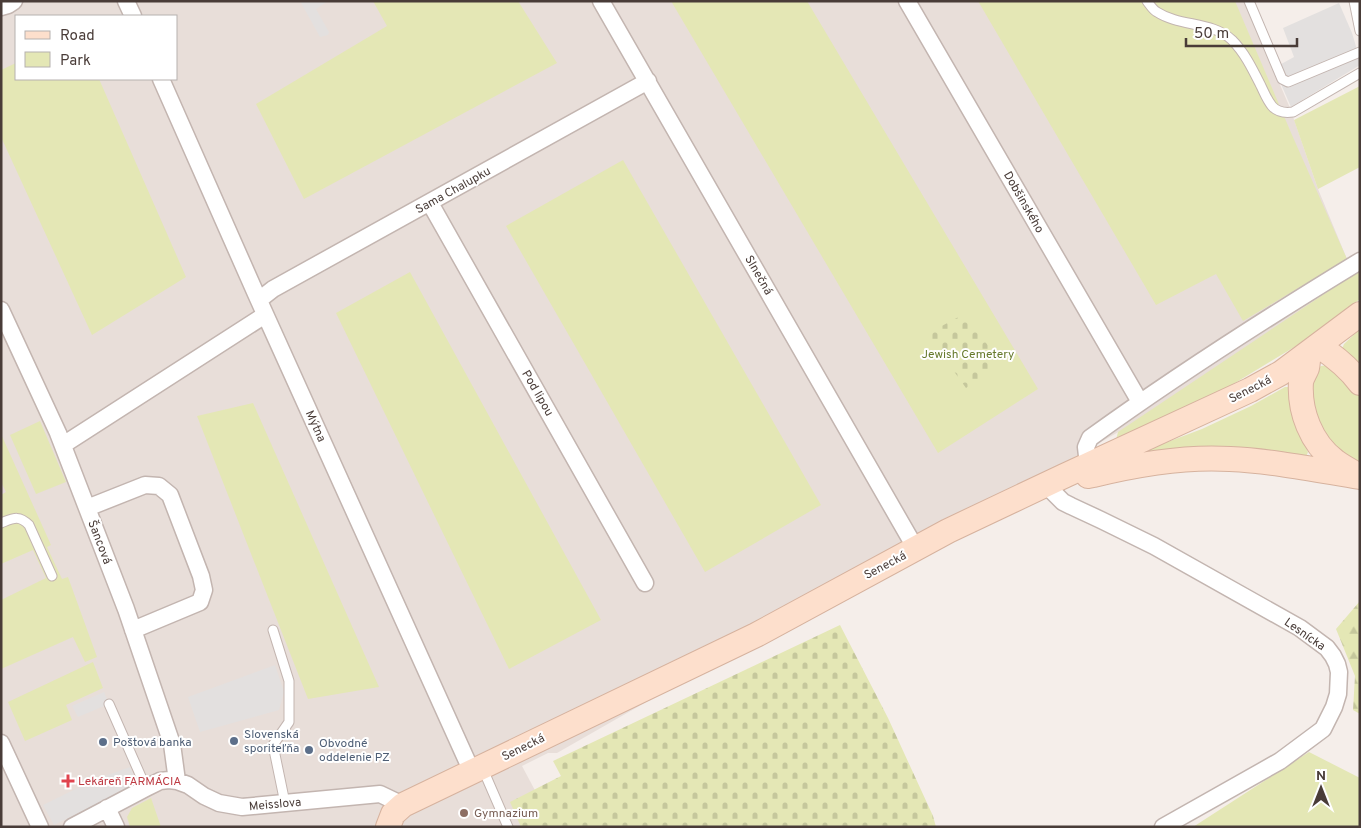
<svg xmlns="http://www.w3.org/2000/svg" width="1361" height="828" font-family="Overpass,sans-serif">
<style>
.residential{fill:#e8ded9;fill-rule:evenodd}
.green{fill:#e4e7b5}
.forest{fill:url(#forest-firs)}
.cemetery{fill:url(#cemetery-stones)}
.parking{fill:#e3e0df}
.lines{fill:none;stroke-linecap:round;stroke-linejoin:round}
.service-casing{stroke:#c3b5b0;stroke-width:11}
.minor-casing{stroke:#c3b5b0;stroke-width:19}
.secondary-casing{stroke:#d6b29e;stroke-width:26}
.service{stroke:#fff;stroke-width:9}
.minor{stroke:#fff;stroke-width:16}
.secondary{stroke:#fddfcc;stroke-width:24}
.service-dot{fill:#5c6f8a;stroke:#fff;stroke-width:2}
.health-dot{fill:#e0444e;stroke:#fff;stroke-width:2}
.education-dot{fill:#8d6e63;stroke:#fff;stroke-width:2}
.labels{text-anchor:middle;stroke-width:4;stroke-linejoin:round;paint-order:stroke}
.street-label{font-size:12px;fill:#493c38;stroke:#fff}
.park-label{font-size:12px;fill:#677a2c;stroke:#fff}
.service-label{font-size:12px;fill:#4e5e75;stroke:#fff;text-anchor:start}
.health-label{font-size:12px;fill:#be3a42;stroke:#fff;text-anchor:start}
.education-label{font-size:12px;fill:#785e54;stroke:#fff;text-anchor:start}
</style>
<defs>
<pattern id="forest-firs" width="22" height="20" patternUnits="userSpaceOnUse" patternTransform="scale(1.25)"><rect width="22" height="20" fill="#e4e7b5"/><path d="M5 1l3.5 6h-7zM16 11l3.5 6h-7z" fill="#c5c79c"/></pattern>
<pattern id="cemetery-stones" width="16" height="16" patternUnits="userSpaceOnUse" patternTransform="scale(1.25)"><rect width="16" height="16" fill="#e4e7b5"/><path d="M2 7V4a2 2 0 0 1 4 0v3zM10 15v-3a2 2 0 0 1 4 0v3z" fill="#c5c79c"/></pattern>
</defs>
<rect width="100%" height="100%" fill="#f5eeea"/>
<path class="residential" d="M1,1h1243l46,107 28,81 29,70 -45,68 -745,426h-9l-26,13 16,30 11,31h-548zM16,16h160v63h-160z"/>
<path class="green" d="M373,1h145l39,62 -253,136 -48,-95 131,-78z
M671,1h136l231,388 -100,64z
M978,1h257l57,134 55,124 -104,62 -27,-47 -60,31z
M16,63v16h83l87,198 -94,58 -91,-198v-67z
M1360,86v81l-42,22 -24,-69z
M623,160l198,345 -116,67 -199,-346z
M1360,270v29l-64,47 -66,40 -114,54 2,-8z
M410,272l191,348 -92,49 -173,-356z
M1360,329v39l-18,-19 2,-5z
M1329,365l10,6 21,24v71l-23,-11 -28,-48 5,-35 7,-6z
M1285,387h4c4,24 9,43 19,65l-2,5h-162l-3,-5 61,-23 49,-23z
M253,403l126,284 -71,12 -111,-283z
M40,421l26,61 -30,12 -26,-59z
M1,434l50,111 -4,2 15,32 6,-2 29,80 -12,5 -12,-25 -72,32v-69l45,-22 -13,-28 -32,14v-69l5,-3 -5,-10z
M93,662l10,26 -37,17 6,15 -47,21 -17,-39z
M1309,752l51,26v49h-167z
M151,798l10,29h-31l-3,-10 5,-9z"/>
<path class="forest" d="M1360,601v113l-7,-4 2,-34 -19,-47z"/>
<path class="cemetery" d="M964,314l38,50 -36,24 -39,-54z
M840,625l48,93 45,98 3,11h-415l-11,-25 51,-26 -8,-15z"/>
<path class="parking" d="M300,1h28l-12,8 13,23 -1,3 -8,2z
M1339,3l13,30 8,27v5l-69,42 -17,-39 20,-11 -11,-29z
M275,665l9,27 -5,18 -79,22 -12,-35z
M104,692l5,12 -31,13 -6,-11z
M130,767l8,16 -84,42 -11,-20 51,-25z"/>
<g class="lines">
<defs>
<path id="service" d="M1147,1c3,4 6,9 10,11 23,15 55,9 75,28 13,13 21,30 29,46 3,6 6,14 11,20 5,6 14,7 21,6l67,-39
M1249,1l33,78 6,3 72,-30
M1354,1l6,30
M1,523c13,-5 18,-8 28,2l23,51
M273,630l16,51v41l-16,23 12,58
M109,704l37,84
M482,767l26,60"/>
<path id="minor" d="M126,1l7,15
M601,1l315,548
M907,1l233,401
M1,7l7,-2 6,-4
M161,79l95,215 216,478
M430,203l215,380
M259,300l14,-11 375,-208
M1,310l57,123 68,176 46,135 5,37
M63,445l202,-130
M1088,465l-2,-18 4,-9c87,-63 178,-121 270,-177
M1046,485l17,17 8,4 30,14 53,26 146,82 27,20 6,8 4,8 2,8 -1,22 -4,13 -11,22 -43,32 -117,66
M87,508l58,-23 14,1 11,9 31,81 3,14 -4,12 -67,28
M1,743l39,84
M107,808l9,19
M72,827l74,-39 14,-7 9,-1 8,1 11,4 16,11 15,7 23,4 138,-13 23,11"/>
<path id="secondary" d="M1319,346c15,10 30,22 41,37
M1309,353c-1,5 -1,10 -2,15 -2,5 -5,9 -6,14 -2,29 10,61 34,79 6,5 13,8 19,12
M1088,476l5,-1c45,-11 91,-19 137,-16 44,2 87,11 130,18
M388,827l5,-13 10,-9 353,-170 192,-104 116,-55 186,-86 31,-17 79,-59"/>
</defs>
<use href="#service" class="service-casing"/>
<use href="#minor" class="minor-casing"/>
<use href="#secondary" class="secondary-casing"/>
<use href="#service" class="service"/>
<use href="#minor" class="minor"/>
<use href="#secondary" class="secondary"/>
</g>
<g class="service-dot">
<circle cx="234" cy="741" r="5"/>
<circle cx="103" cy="742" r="5"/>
<circle cx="309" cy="750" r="5"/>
</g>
<path class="health-dot" d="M65.5 773.5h5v5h5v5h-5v5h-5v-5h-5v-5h5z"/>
<circle class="education-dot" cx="464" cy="813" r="5"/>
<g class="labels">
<g class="street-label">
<text transform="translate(453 190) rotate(-29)" y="4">Sama Chalupku</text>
<text transform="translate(1024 202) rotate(60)" y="4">Dobšinského</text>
<text transform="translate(759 275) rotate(60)" y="4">Slnečná</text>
<text transform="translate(1250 389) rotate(-27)" y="4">Senecká</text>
<text transform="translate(538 393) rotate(60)" y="4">Pod lipou</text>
<text transform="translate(316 426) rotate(66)" y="4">Mýtna</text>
<text transform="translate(100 542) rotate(69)" y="4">Šancová</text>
<text transform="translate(885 565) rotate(-28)" y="4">Senecká</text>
<text transform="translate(1305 634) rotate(35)" y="4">Lesnícka</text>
<text transform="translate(523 747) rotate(-26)" y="4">Senecká</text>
<text transform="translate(275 804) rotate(-5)" y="4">Meisslova</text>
</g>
<g class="park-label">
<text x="968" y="358">Jewish Cemetery</text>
</g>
<g class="service-label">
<text x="244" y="738">Slovenská<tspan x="244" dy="14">sporiteľňa</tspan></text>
<text x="113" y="746">Poštová banka</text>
<text x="319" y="747">Obvodné<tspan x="319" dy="14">oddelenie PZ</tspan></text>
</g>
<g class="health-label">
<text x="78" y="785">Lekáreň FARMÁCIA</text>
</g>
<g class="education-label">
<text x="474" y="817">Gymnazium</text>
</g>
</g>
<rect width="1361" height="828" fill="none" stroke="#493c38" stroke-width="5"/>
<rect x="15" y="15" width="162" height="65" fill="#ffffff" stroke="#b6b1af"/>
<rect x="25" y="31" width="25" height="8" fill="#fddfcc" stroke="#b6b1af"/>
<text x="60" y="40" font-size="15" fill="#493c38">Road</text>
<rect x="25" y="52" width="25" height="15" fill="#e4e7b5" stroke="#b6b1af"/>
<text x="60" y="65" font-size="15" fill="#493c38">Park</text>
<g transform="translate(1321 788)" stroke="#ffffff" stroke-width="4" paint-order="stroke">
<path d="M0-4L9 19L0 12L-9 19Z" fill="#493c38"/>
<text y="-8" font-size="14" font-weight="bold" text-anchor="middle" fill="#493c38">N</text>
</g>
<path d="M1186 38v8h111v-8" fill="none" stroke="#493c38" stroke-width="2.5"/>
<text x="1194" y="38" font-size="15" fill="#493c38" stroke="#ffffff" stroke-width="4" paint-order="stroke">50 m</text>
</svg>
